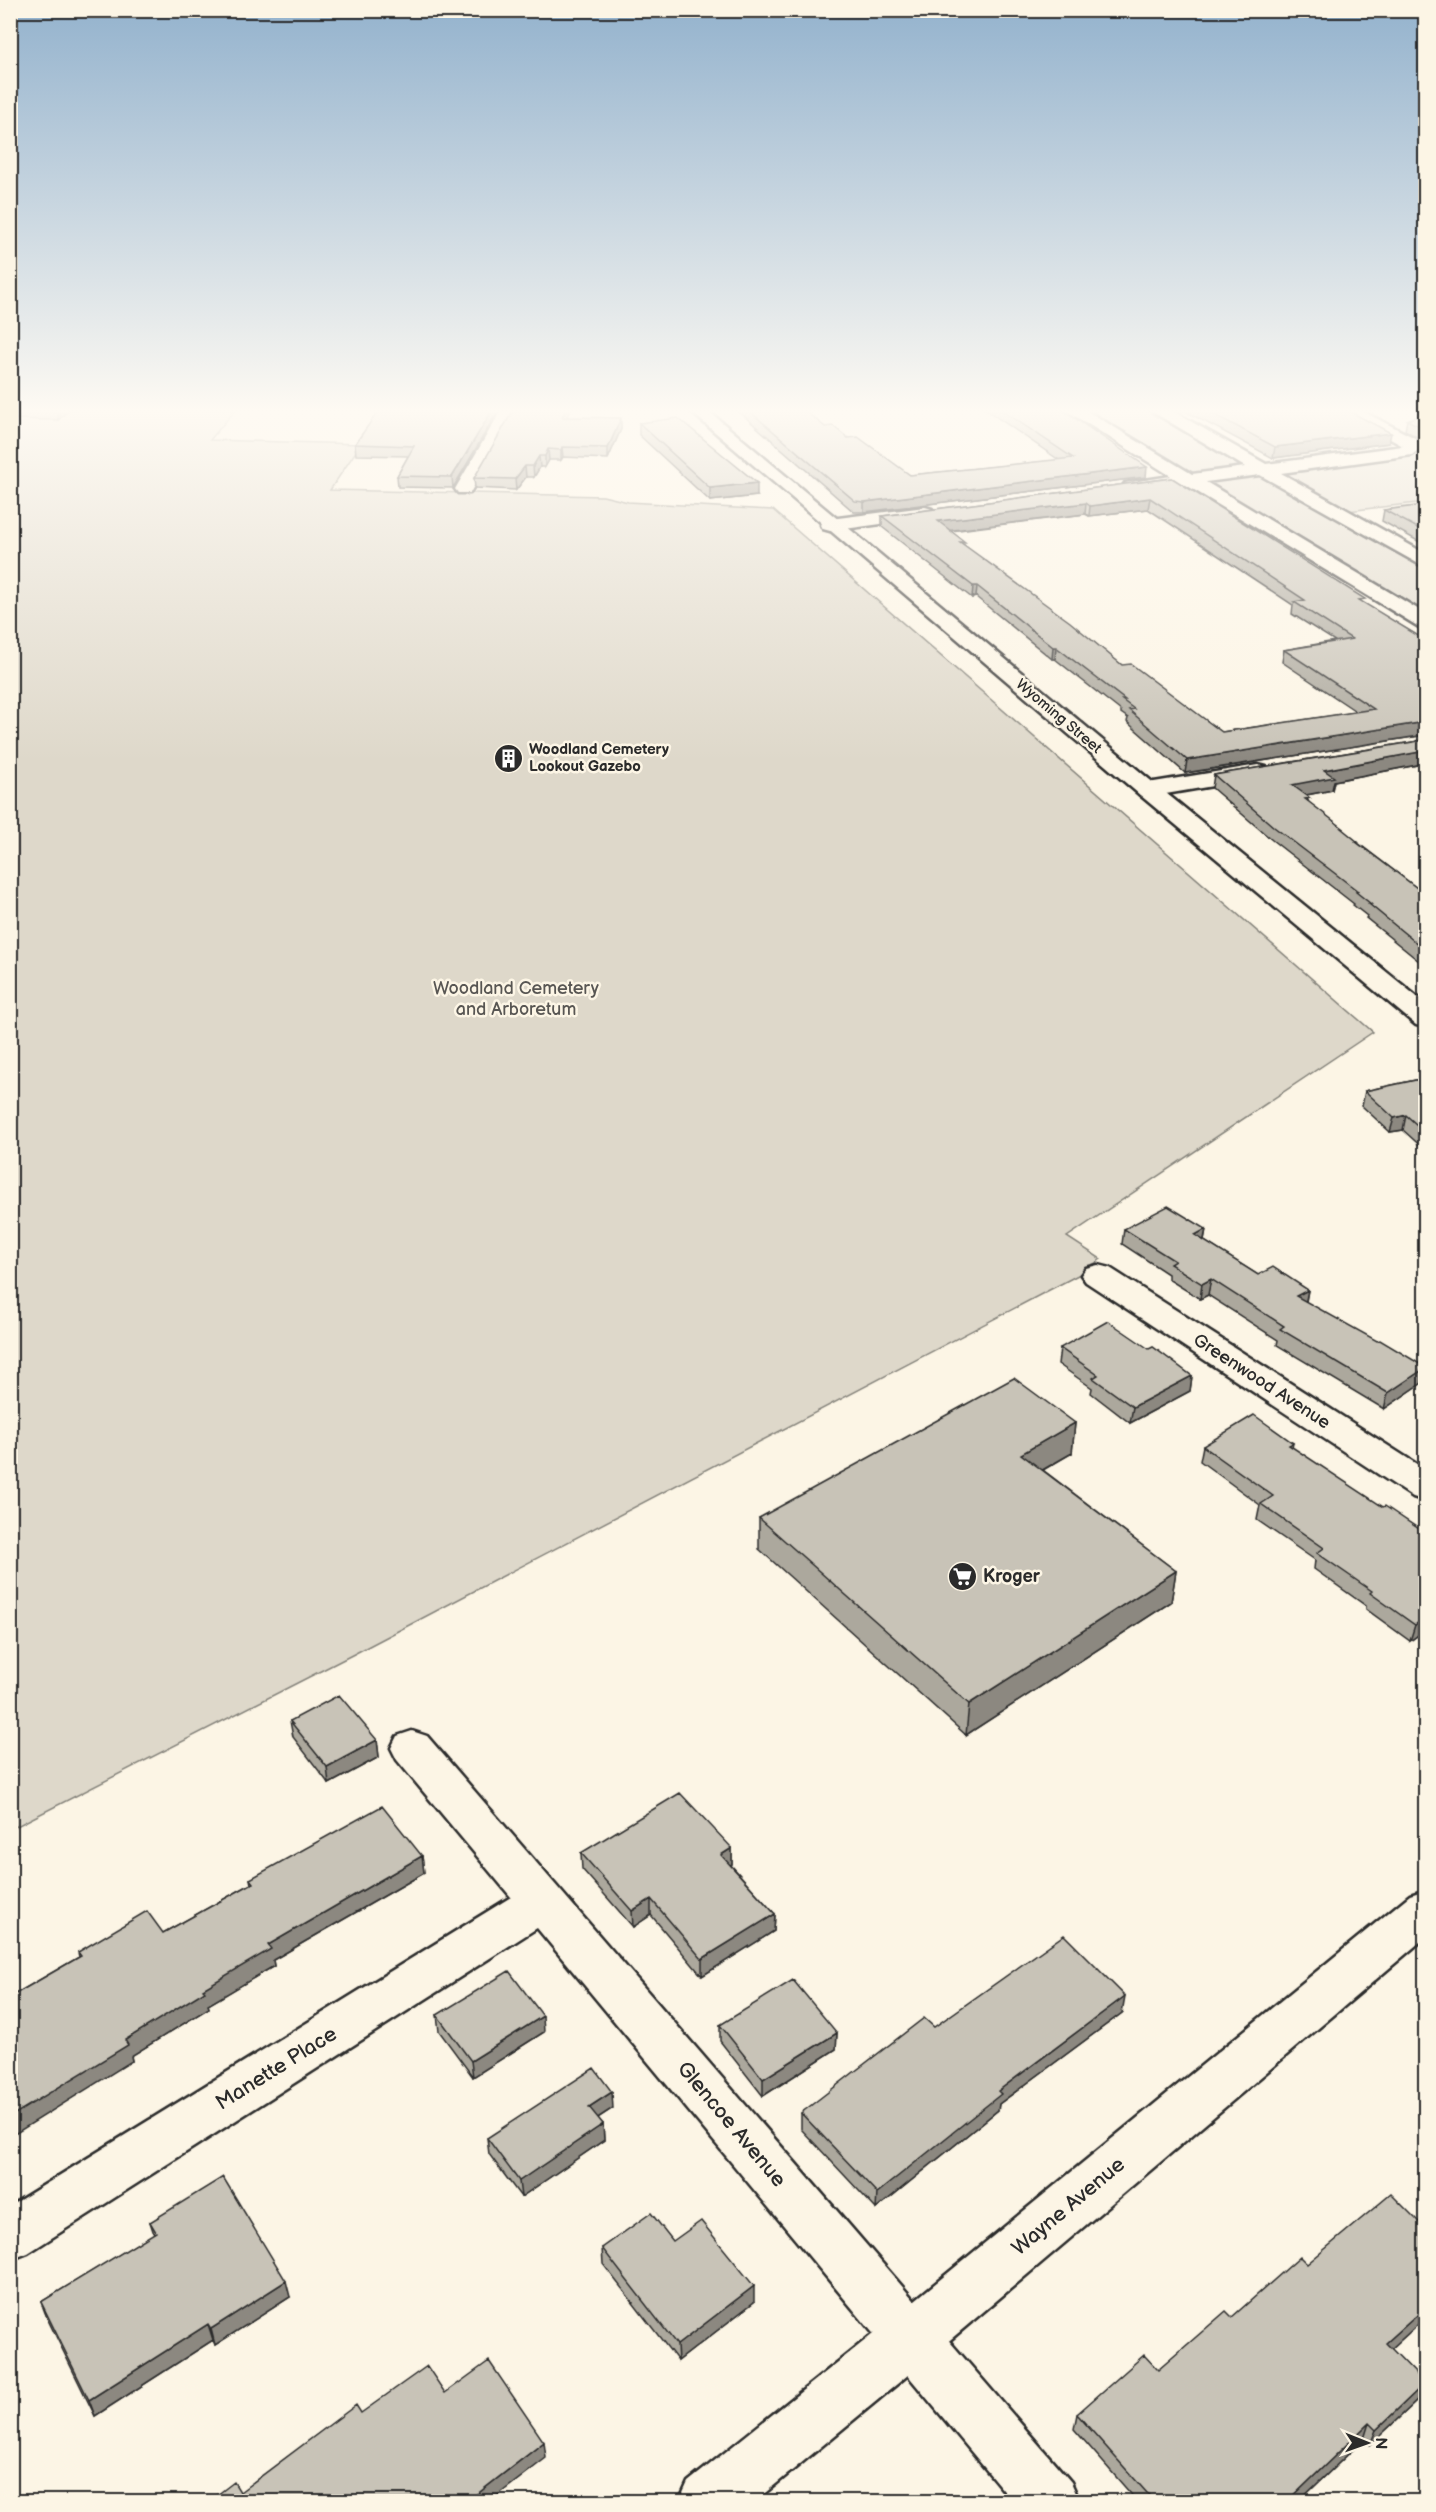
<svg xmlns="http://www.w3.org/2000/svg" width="1436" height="2512" font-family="'Balsamiq Sans',sans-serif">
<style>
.green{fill:#ded8ca;stroke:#84827a;stroke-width:1.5}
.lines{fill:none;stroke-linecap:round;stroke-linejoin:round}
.minor-casing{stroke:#2b2b2b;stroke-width:5}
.tertiary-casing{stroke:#2b2b2b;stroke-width:5}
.primary-casing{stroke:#2b2b2b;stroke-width:5}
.minor{fill:#fcf5e5;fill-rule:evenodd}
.tertiary{fill:#fcf5e5;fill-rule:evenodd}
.primary{fill:#fcf5e5;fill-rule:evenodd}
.wall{fill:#aca89d;stroke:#2b2b2b;stroke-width:1.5;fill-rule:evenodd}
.shaded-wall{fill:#8c8880;stroke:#2b2b2b;stroke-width:1.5}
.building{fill:#c8c3b7;stroke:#2b2b2b;stroke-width:1.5;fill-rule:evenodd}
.labels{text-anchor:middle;stroke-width:5;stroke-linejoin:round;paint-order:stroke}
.far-street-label{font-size:15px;fill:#2b2b2b;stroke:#fcf5e5}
.far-poi-label{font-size:15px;font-weight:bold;fill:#2b2b2b;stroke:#fcf5e5;text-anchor:start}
.park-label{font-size:18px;fill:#585653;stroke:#fcf5e5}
.street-label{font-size:18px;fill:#2b2b2b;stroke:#fcf5e5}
.poi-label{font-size:18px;font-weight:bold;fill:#2b2b2b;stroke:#fcf5e5;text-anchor:start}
.near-street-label{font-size:21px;fill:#2b2b2b;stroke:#fcf5e5}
</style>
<rect width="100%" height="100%" fill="#fcf5e5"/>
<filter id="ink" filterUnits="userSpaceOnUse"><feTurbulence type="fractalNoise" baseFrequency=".0167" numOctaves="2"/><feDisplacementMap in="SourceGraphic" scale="12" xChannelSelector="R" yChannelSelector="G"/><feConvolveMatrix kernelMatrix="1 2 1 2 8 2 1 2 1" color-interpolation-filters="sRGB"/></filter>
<g filter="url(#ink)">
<path class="green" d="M11,409h225l-26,31 151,4 -31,46 273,6 25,6 145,8 600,522 -306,205 34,22 -23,16 -726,380 -341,174z
M1072,409h84l106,61 151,-23 12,1v54l-86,10 86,50v61z"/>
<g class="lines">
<defs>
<path id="minor" d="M502,409h16l-48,84h-12l-3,-4z
M1064,409h20l108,65 53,-7 -97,-58h21l97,55 137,-18 -67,-37h22l57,29 7,9 -10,8 -131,18 145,81v14l-166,-93 -54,7 220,132v15l-7,-2 -233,-142 -55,7 -6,-1 -3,-4 3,-4 46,-7z
M925,507l7,2 2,4 -2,4 -102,14 -7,-2 -2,-4 2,-4 7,-2z
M1258,765l8,2 4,5 -4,5 -118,20 -8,-2 -4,-5 4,-5 8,-2z
M1098,1265l12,3 316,202v31l-13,-4 -327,-215 -5,-7 5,-7z
M412,1731l15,5 644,746 9,20h-67l-476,-574 -509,325 -18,7v-54l501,-309 -114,-137 -6,-12 6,-12z"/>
<path id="tertiary" d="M688,409h18l450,376 270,219v23l-10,-2 -276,-230z"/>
<path id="primary" d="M1426,1890v47l-495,419 -177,146h-75l9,-20 205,-164 517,-423z"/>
</defs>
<use href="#minor" class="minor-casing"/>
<use href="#tertiary" class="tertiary-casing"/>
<use href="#primary" class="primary-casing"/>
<use href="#minor" class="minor"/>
<use href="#tertiary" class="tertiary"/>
<use href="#primary" class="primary"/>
</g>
<path class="wall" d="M10,409h60l-12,11 -48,-1z
M380,409h119l-46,79 -55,-1 -1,-11 11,-20 -52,-1 -1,-11z
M571,409l-4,8 54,1v11l-13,30 -45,-2 -2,3h-12l-4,7h-5l-6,10h-8l-10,13 -41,-2 -1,-10z
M736,409h67l22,18 23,11 62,37 149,-15 -74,-51h76l85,68 -282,35h-10z
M1178,409h167l44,34 -116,15 -88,-47h-4z
M1425,414v35l-1,-1 -7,-11 -12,-7 2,-10z
M639,423l118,73 -47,5 -71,-66z
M1172,478l192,126 61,36v95l-240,38 -58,-51 1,-4 -7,-5v-2l-66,-52h-3l-76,-62 -4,1 -90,-71v-11zM1148,509l145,96 -1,9 43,27 -51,9 -2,12 75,50 -135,20 -100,-67 -157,-119 -14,-15 134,-17 4,2z
M1425,505v40l-43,-24 2,-11z
M1425,740v26l-3,-2 -88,17 -2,9 -26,5 3,8 49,40 67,51v72l-59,-48 1,-2 -14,-11 1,-1 -82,-64 -60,-52 2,-13z
M1425,1078v72l-22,-20 -13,2 -28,-26 3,-15z
M1124,1229h82l-2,12 54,34 50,15 -2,12 116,81 -38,26 -107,-64 1,-5 -70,-45 -8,4 -32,-20v-5l-46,-30z
M1060,1348l89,1 43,27 -2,15 -60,32 -39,-30 1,-5 -34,-24z
M1075,1423l-3,30 -29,17 133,101 -5,31 -205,133 -207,-186v-31z
M1293,1443l-1,5 133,182 -15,11 -44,-32v-3l-52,-37 1,-9 -58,-40 3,-15 -60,-44 3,-15z
M290,1721l87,19 2,17 -50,27 -36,-47z
M732,1848v16l-1,1 44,49 -1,17 -72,45 -51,-61 -18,12 -51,-58 -1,-16z
M422,1856l2,17 -151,87 1,6 -66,39 1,3 -78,48 1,5 -119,-27 -3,-4v-33l69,-40 -1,-5 85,-19 88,-49 -1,-5z
M1122,2013l-123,91 -1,6 -122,99 -75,-80v-16l133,-86z
M437,2015l107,17 -71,45 -34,-46z
M720,2025l117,8 -1,16 -73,47 -43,-55z
M613,2108l-15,10 5,6 1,16 -83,57 -32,-43 -2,-16z
M150,2222l140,75 -75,48 -2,-5 -118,76 -48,-98 -6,-16 113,-68z
M1425,2228v90l-34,31 28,50 -49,46 -6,-6 -66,63h-160l-64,-73 3,-15 81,-44 149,-106z
M673,2241l81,61 -76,59 -75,-97 -1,-16z"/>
<path class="shaded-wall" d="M57,409h13l-12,11z
M493,409h6l-46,79 -1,-11z
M566,409h5l-9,18v-10z
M621,418v11l-13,30v-11z
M1391,433l-2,10 -116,15 2,-11z
M562,447l1,10 -2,3v-10z
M548,449l1,11 -4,7v-11z
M539,456l1,11 -6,10 -1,-11z
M525,466l1,11 -10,13 -1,-11z
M1147,467l-1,10 -282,35v-10z
M757,483v13l-47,5v-13z
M1150,498l-2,11 -59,7 1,-10z
M1086,503l-1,11 -148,18 1,-11z
M973,586h4l-1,11 -4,1z
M1053,647h3l-1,12h-3z
M1425,722v13l-240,38 2,-13z
M1425,751l-3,13 -88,17 -2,9 -42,8 2,-13 32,-15z
M1406,1115l-3,15 -13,2 4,-14z
M1206,1229l-3,15 -8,-9z
M1211,1279l-3,16 -8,4 2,-15z
M1308,1290l-3,15 -9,-9z
M1425,1368l-3,15 -38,26 4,-16z
M1192,1376l-2,15 -60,32 3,-16z
M1075,1423l-3,30 -54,31 3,-30z
M1176,1571l-5,31 -205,133 3,-31z
M1425,1617v13l-15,11 5,-16z
M377,1740l2,17 -50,27 -2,-17z
M732,1848v16l-11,7v-16z
M422,1856l2,17 -151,87 1,6 -66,39 1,3 -78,48 1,5 -122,76v-20l258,-172z
M651,1899v16l-18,12 -1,-16z
M775,1914l-1,17 -72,45v-17z
M1125,1996l-3,17 -123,91 -1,6 -122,99 1,-16 121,-102z
M543,2016l1,16 -71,45 -2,-16z
M837,2033l-1,16 -73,47v-17z
M612,2092l1,16 -23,15 -1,-16z
M603,2124l1,16 -83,57 -2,-16z
M286,2281l4,16 -75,48 -4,-16z
M754,2286v16l-76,59 -1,-16z
M1425,2308v10l-45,41 6,-16z
M208,2324l5,16 -118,76 -6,-16z
M1425,2383l-6,16 -49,46 6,-15z
M1369,2423l-5,16 -66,63h-11z
M544,2442l2,16 -57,44h-22z"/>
<path class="building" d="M380,409h113l-41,68 -55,-1 17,-30 -59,-2z
M514,409h52l-4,8 59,1 -13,30 -46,-1 -1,3 -13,-1 -3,7h-6l-6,10h-8l-10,13 -41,-1z
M747,409h56l22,18 8,-1 15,12 10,-1 52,38 163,-17 -73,-49h61l86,58 -283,35 -9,-1z
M1204,409h141l46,24 -116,14z
M1425,414v23l-6,-11 -12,-6z
M678,418l79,65 -47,5 -71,-65z
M1172,478l193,121 -6,1 66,40v82l-238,38 -58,-50 5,-1 -12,-9h3l-69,-53h-3l-76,-61h-4l-91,-70zM1150,498l155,102 -11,2 58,37 -68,11 90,59 -152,23 -91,-68 -9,1 -52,-43 -110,-80h5l-27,-21 148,-18 4,3z
M1425,505v27l-41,-22z
M1425,740v11l-101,19 10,7 -42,8 18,13 -5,1 38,29h-2l17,14h-2l69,52v56l-56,-46h2l-15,-12 2,-1 -84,-64 -60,-52z
M1425,1078v54l-19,-17 -12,3 -29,-27z
M1168,1206l38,23 -11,6 63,40 15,-8 35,23 -12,6 81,45 3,-1 45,27v1l-37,25 -108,-64 4,-3 -73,-47 -9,5 -32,-20 5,-3 -51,-32z
M1108,1321l41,28 4,-2 39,29 -59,31 -40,-29 5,-3 -38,-27z
M1014,1378l61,45 -54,31 155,117 -207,133 -210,-186z
M1254,1415l39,28 -4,2 94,62 2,-1 40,27v84l-10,8 -45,-32 2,-2 -55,-38 7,-5 -63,-44 12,-8 -70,-50z
M339,1695l38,45 -50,27 -37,-46z
M680,1793l52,55 -11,7 54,59 -73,45 -51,-60 -19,12 -51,-58z
M382,1806l40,50 -154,89 3,4 -68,40 2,2 -80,49 3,5 -118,72v-81l7,-4 -7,-10v-25l71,-41 -3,-4 69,-41 16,22 90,-50 -3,-4z
M1064,1935l61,61 -127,95 3,3 -124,99 -76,-80 123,-95 10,9z
M509,1971l34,45 -72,45 -34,-46z
M793,1980l44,53 -74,46 -43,-54z
M594,2068l18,24 -23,15 14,17 -84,57 -32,-43z
M223,2177l63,104 -75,48 -3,-5 -119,76 -48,-98 115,-70 -6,-10z
M1391,2194l34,34v80l-39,35 39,40 -49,47 -7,-7 -82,79h-132l-78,-88 67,-59 14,15 68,-59 6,6 68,-60 7,7z
M651,2213l22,28 28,-20 53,65 -77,59 -75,-97z
M489,2361l55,81 -77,60h-259l26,-20 6,10 116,-87 5,8 66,-47 18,27z"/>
</g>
<linearGradient id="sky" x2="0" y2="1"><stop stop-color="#93b2cd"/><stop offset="0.54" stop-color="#fefaf3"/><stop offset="1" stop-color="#fefaf3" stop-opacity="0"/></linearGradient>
<rect width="1436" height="761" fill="url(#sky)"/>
<defs>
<symbol id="building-disc" viewBox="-11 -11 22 22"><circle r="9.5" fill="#2b2b2b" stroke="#fcf5e5"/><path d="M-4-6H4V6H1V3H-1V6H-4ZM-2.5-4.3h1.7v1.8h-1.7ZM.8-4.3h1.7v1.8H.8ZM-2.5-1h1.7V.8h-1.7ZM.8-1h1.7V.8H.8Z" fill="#fff"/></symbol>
<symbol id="supermarket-disc" viewBox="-11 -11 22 22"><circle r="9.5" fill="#2b2b2b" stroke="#fcf5e5"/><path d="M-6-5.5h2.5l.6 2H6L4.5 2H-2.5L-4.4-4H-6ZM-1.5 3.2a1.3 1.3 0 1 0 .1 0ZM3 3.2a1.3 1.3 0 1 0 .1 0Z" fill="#fff"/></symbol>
</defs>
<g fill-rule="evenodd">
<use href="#building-disc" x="492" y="742" width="33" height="33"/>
<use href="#supermarket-disc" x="946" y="1560" width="33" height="33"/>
</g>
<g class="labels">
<g class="far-street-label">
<text transform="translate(1059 716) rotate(40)" y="5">Wyoming Street</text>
</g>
<g class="far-poi-label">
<text x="529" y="754">Woodland Cemetery<tspan x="529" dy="17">Lookout Gazebo</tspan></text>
</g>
<g class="park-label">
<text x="516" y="994">Woodland Cemetery<tspan x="516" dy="21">and Arboretum</tspan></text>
</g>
<g class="street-label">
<text transform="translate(1262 1381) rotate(33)" y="6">Greenwood Avenue</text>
</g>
<g class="poi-label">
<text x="983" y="1582">Kroger</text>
</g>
<g class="near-street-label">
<text transform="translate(276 2068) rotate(-32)" y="7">Manette Place</text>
<text transform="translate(732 2124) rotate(50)" y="7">Glencoe Avenue</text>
<text transform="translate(1068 2206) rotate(-40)" y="7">Wayne Avenue</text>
</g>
</g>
<rect width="1436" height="2512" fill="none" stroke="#fcf5e5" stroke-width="36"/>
<rect x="18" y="18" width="1400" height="2476" fill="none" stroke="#2b2b2b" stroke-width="2" filter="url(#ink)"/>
<g transform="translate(1367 2443) rotate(91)" stroke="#fcf5e5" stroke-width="4.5" paint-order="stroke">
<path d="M0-4.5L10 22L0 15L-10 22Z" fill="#2b2b2b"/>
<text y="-9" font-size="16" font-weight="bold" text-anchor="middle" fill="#2b2b2b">N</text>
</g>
</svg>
